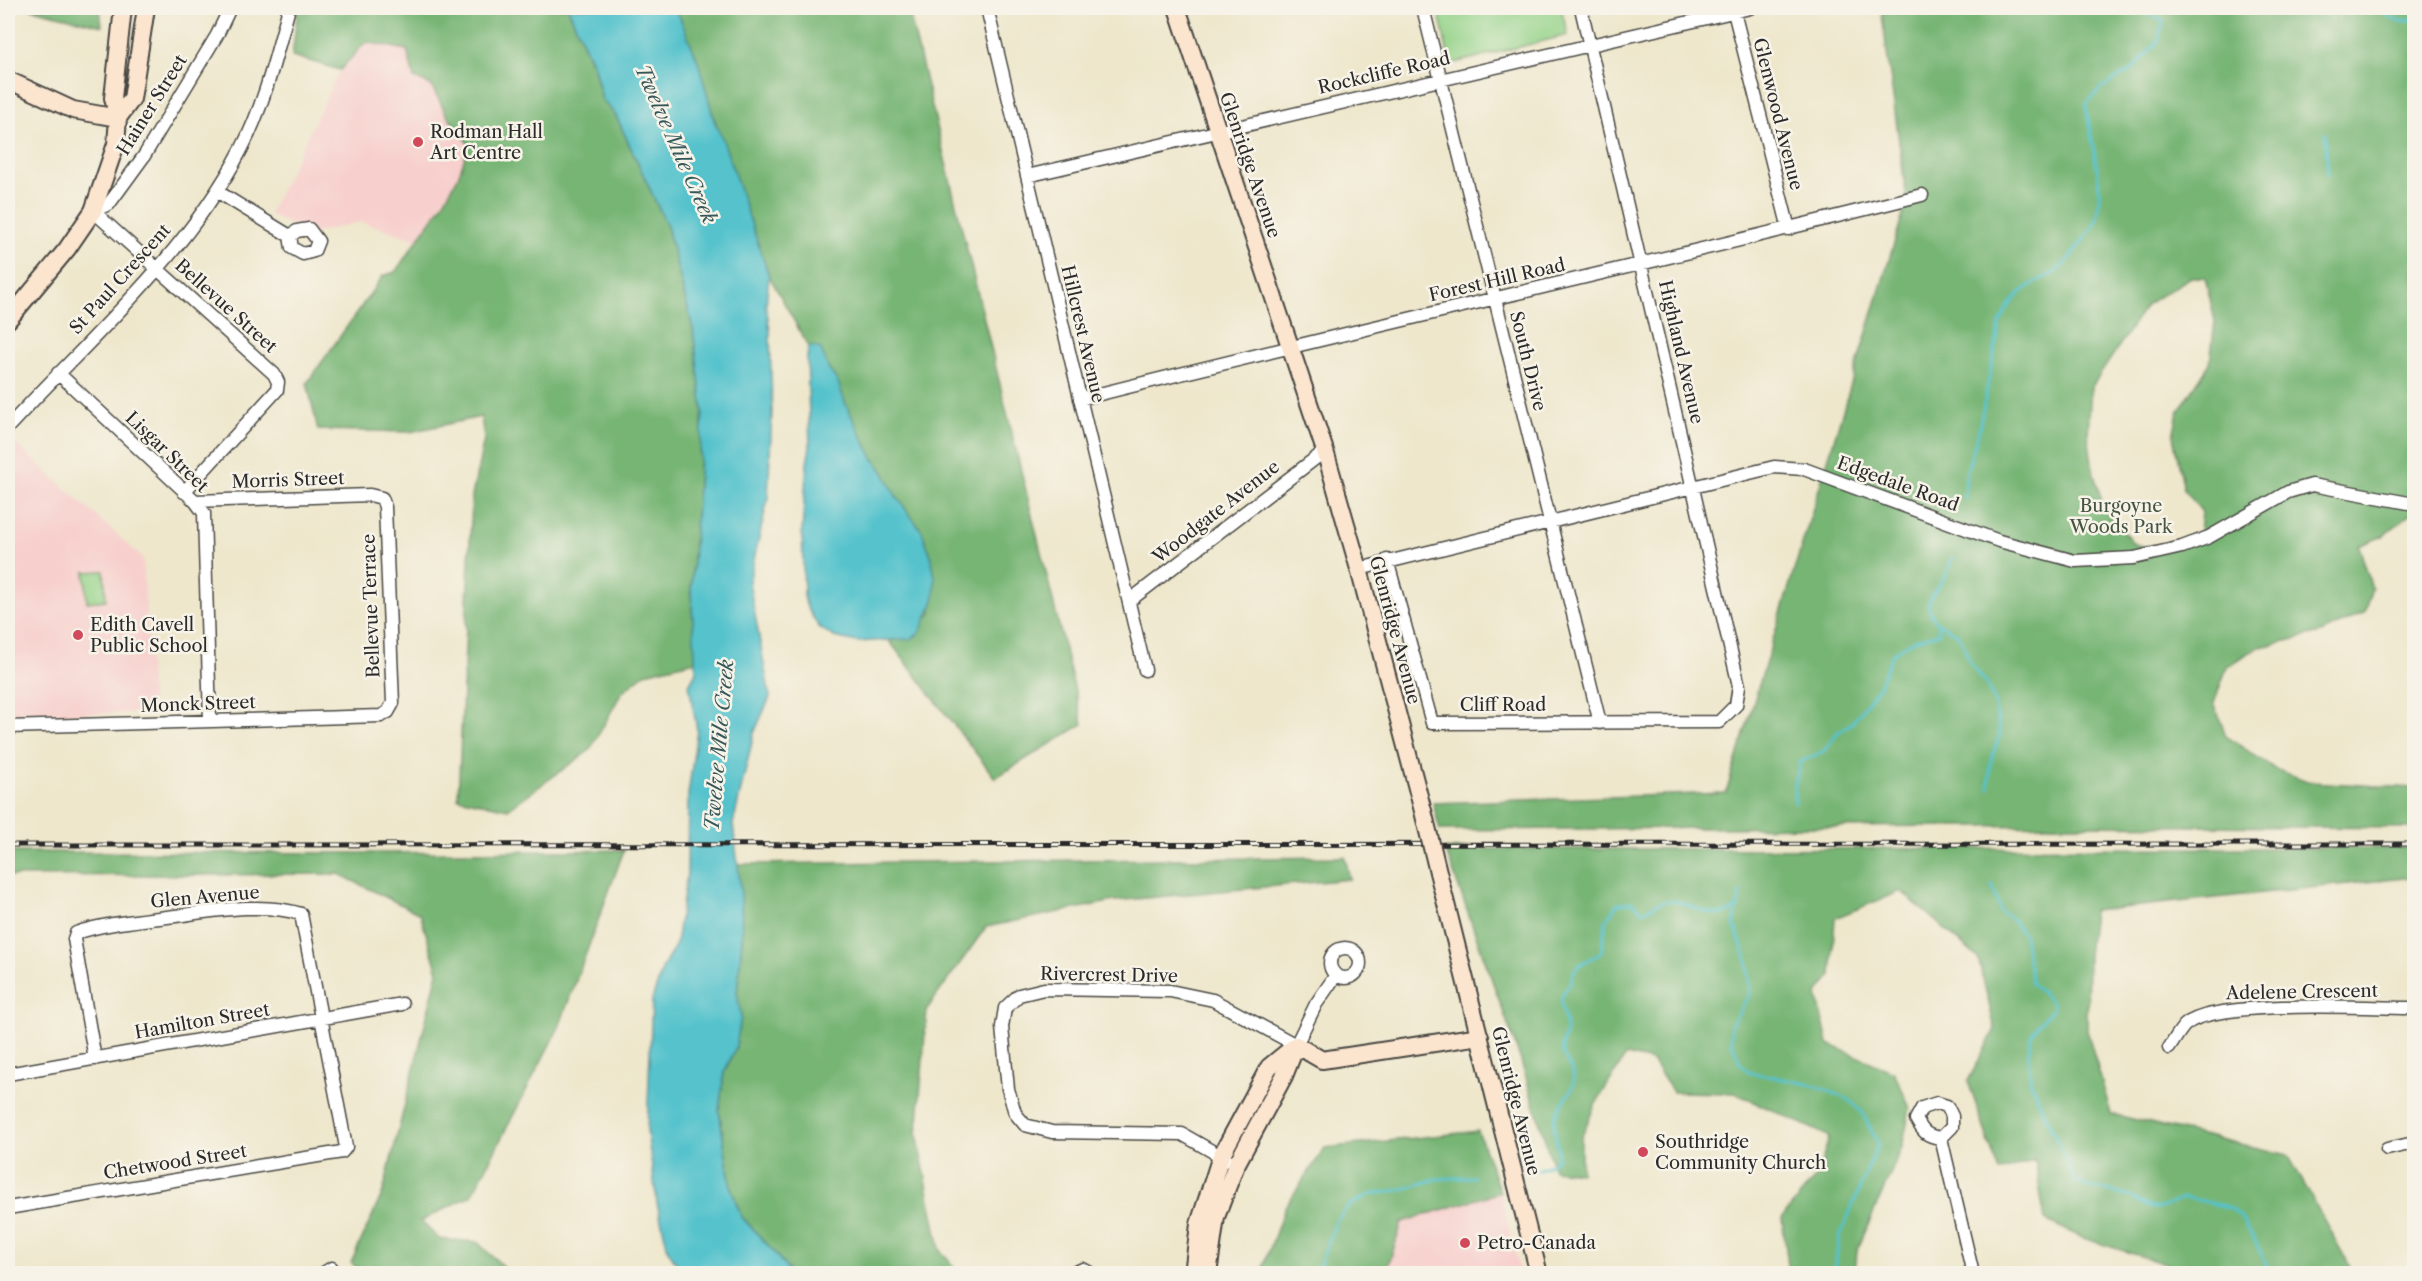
<svg xmlns="http://www.w3.org/2000/svg" width="2422" height="1281" font-family="'Libre Caslon Text',serif">
<style>
.built{fill:#f7d0cd}
.green{fill:#94d389;stroke:#607f5a;stroke-width:1.5}
.forest{fill:#77b575;stroke:#517050;stroke-width:1.5;fill-rule:evenodd}
.water{fill:#54c2cc;stroke:#40767c;stroke-width:1.5}
.lines{fill:none;stroke-linecap:round;stroke-linejoin:round}
.stream{stroke:#54c2cc;stroke-width:3}
.street-casing{stroke:#484743;stroke-width:15}
.secondary-casing{stroke:#484743;stroke-width:20}
.street{stroke:#fff;stroke-width:12}
.secondary{stroke:#fbe5cf;stroke-width:16}
.rail-casing{stroke:#2b2b2b;stroke-width:5}
.rail{stroke:#f7f3e8;stroke-width:3;stroke-dasharray:9;stroke-linecap:butt}
.secondary-bridge-casing{stroke:#484743;stroke-width:20;stroke-linecap:butt}
.secondary-bridge{stroke:#fbe5cf;stroke-width:16}
.poi-dot{fill:#d1495b;stroke:#f7f3e8;stroke-width:2}
.labels{text-anchor:middle;stroke-width:5;stroke-linejoin:round;paint-order:stroke}
.street-label{font-size:18px;fill:#2b2b2b;stroke:#f7f3e8}
.poi-label{font-size:18px;fill:#2b2b2b;stroke:#f7f3e8;text-anchor:start}
.park-label{font-size:18px;fill:#455542;stroke:#f7f3e8}
.water-label{font-size:20px;font-style:italic;fill:#37585b;stroke:#f7f3e8}
</style>
<rect width="100%" height="100%" fill="#f7f3e8"/>
<filter id="ink" filterUnits="userSpaceOnUse"><feTurbulence type="fractalNoise" baseFrequency=".0167" numOctaves="2"/><feDisplacementMap in="SourceGraphic" scale="12" xChannelSelector="R" yChannelSelector="G"/><feConvolveMatrix kernelMatrix="1 2 1 2 8 2 1 2 1" color-interpolation-filters="sRGB"/></filter>
<filter id="wash" filterUnits="userSpaceOnUse"><feTurbulence type="fractalNoise" baseFrequency=".008" numOctaves="4" result="noise"/><feDisplacementMap in="SourceGraphic" scale="24" xChannelSelector="R" yChannelSelector="G"/><feGaussianBlur stdDeviation="1.35" result="paint"/><feColorMatrix in="noise" values="0 0 0 0 0 0 0 0 0 0 0 0 0 0 0 0 0 1.4 0 .05"/><feComposite in="paint" operator="in"/></filter>
<g filter="url(#wash)">
<rect width="100%" height="100%" fill="#eee7cc"/>
<path class="built" d="M366,42l42,8 6,28 17,7 16,30 22,30 -11,32 -40,63 -57,-18 -52,12 -40,-20 71,-144z
M15,443l128,115 9,154 -144,4v-268z
M1500,1192l20,81 -134,1 16,-52z"/>
<path class="green" d="M1438,8h123l7,27 -118,29z
M104,571l2,29 -19,2 -2,-30z"/>
<path class="forest" d="M28,8h72l2,18z
M298,8h270l26,60 8,31 14,17 51,110 26,103 10,82 -12,180 5,70 -51,12 -23,19 -32,58 -82,59 -50,-11 14,-302 12,-57 -3,-22 -71,15 -92,-2 -11,-47 76,-107 12,-4 47,-67 16,-28 11,-32 -22,-30 -16,-30 -17,-7 -7,-28 -41,-8 -26,28 -48,-14z
M676,8h232l175,716 -88,54 -108,-140 24,-5 20,-20 -1,-15 -92,-209 -32,-47 -37,-66z
M1881,8h533v503l-31,25 -24,10 13,42 -8,25 -43,20 -65,15 -29,19 -13,36 12,33 49,33 35,13 104,6v40l-338,-3 -636,5 -7,-27 293,-10 181,-592zM2191,277h14l10,44 -5,42 -32,49 -5,24 11,53 18,23 -2,20 -37,19 -29,-7 -30,-35 -11,-38 -5,-37 3,-46 56,-84z
M2414,848v29l-321,34 -5,44 -1,75 24,84 177,41 66,119 -174,-1 -2,-5 -95,-30 -38,-18 -10,-60 -36,12 -31,-91 27,-52 -17,-71 -77,-67 -66,27 -4,58 -14,18 11,50 66,28 16,36 -8,39 -45,104 -2,22h-66l-7,-55 36,-44 11,-36 -3,-3 -91,-42 -62,-1 -21,-31 -26,-6 -31,50 -14,33v35l-27,-3 -33,-109 -76,-212z
M624,850l-65,177 -87,168 -51,26 18,18 38,3 34,32 -147,-1 -13,-10 32,-71 55,-220 -18,-58 -81,-40 -331,2v-24l372,1z
M1345,857l5,22 -236,22 -128,26 -59,82 -10,125 23,116 19,23h-169l-17,-22 -32,-35 -10,-28 -12,-77 5,-38 12,-26 4,-30 -3,-25 5,-53 -4,-75z
M1478,1131l22,61 -98,30 -16,51h-125l24,-66 40,-59z"/>
<path class="water" d="M568,8h108l22,53 17,62 7,14 47,139 -3,29 4,26 2,81 -4,86 -19,84 21,115 -16,36 -21,91 8,67 1,48 -5,53 4,25 -5,30 -12,26 -5,38 12,77 10,28 32,35 17,22h-108l-14,-23 -11,-47 -10,-72 5,-131 11,-33 13,-23 11,-71 1,-78 9,-65 -8,-45 7,-13 -5,-81 12,-180 -10,-82 -26,-103 -51,-110 -14,-17 -8,-32z
M812,346l9,3 7,19 10,14 8,23 26,51 11,15 13,25 26,35 9,25 4,21 -1,24 -15,33 -9,5 -53,3 -23,-5 -15,-10 -12,-19 -3,-11 -2,-66 5,-68 3,-16 -3,-91 2,-8z"/>
<g class="lines">
<path class="stream" d="M2379,8c11,10 20,17 35,11
M2325,133l3,42
M1965,499l1,-25 12,-40 22,-111c12,-28 25,-36 52,-49 9,-4 17,-16 23,-23 7,-10 17,-19 21,-31 10,-30 -6,-82 -10,-115l16,-18 30,-17 26,-29 5,-20 -17,-8 -2,-5
M1938,623l18,10 5,6 10,25 15,19 8,17 6,34 -10,29 -1,25
M1795,803l-1,-13 6,-28 24,-11 13,-18 15,-10 26,-35 15,-35 19,-12 27,-8 -1,-10c-19,-18 -4,-31 7,-46 3,-6 5,-13 7,-19
M1992,885l9,27 12,8 11,16 8,48 20,18 1,7 -14,14 -8,13 -3,21 3,27 45,98c17,9 35,7 53,14 8,4 17,11 25,12 13,2 20,-9 30,-10 6,0 44,8 49,12 17,15 27,43 38,64
M1741,892l-7,32 13,37 3,32 -19,33v14l9,23 9,9 68,14 32,14 13,12 16,32 -38,92 -7,38
M1538,1170c5,-2 17,-7 19,-12 3,-6 -4,-28 -3,-37 2,-15 19,-26 20,-42 0,-10 -8,-16 -11,-25 -3,-8 2,-16 3,-23 1,-21 -14,-30 5,-48 1,-19 15,-21 30,-30l5,-32 10,-16 16,-3 9,8h7c30,-28 58,20 88,-2
M1316,1274l21,-54 13,-15 21,-11 29,-4 36,-11 38,-2"/>
</g>
</g>
<g filter="url(#ink)">
<g class="lines">
<defs>
<path id="street" d="M987,8l158,662
M1423,8l177,715
M1733,8l56,221
M1027,176l723,-168
M218,192l72,44 2,12 11,6 11,-3 4,-10 -9,-12 -12,2 -7,5
M58,373l137,128 9,12 6,208
M1080,399c280,-71 562,-133 842,-204
M8,427c81,-88 177,-170 233,-277 23,-44 35,-95 48,-142
M184,492l93,-102 1,-8 -4,-8 -181,-163 16,-7 35,-48 73,-121 13,-27
M1387,560l45,163 287,-1 17,-17 3,-19 -158,-678
M1359,569l415,-102 30,2 195,72 76,20 59,-3 48,-11 27,-10 79,-45 24,-7 102,19
M1129,601l196,-150
M8,727l373,-11 7,-4 5,-9 -8,-196 -3,-9 -12,-3 -175,6
M1330 963a15 15 0 1 1 30 0a15 15 0 1 1-30 0Z
M2169,1048c5,-7 10,-17 16,-23 29,-26 185,-17 229,-17
M8,1074l394,-70
M1937,1103l10,3 5,10v11l-11,11c-15,-2 -18,-6 -25,-19l6,-11z
M1941,1138l32,136
M2387,1149l27,-6
M1236,1165l-54,-31 -130,-2 -27,-7 -10,-12 -7,-24 -6,-62 3,-19 14,-13 25,-6 126,2 43,9 83,45 20,-41 20,-29
M8,1208l334,-56 4,-5 -45,-233c-40,-13 -93,-2 -134,3 -30,4 -61,6 -91,16l-2,6 21,120
M322,1274l10,-6
M1071,1274l12,-5 9,5"/>
<path id="secondary" d="M1177,8l148,443 34,118 64,242
M8,80l65,30 45,8
M118,118l14,-19 14,-91
M8,320l59,-71 26,-38 23,-67 2,-26 -5,-20 10,-90
M1438,872l101,402
M1296,1045l26,15 158,-24
M1193,1274l6,-50 22,-68 48,-89 27,-22
M1208,1274l8,-57 20,-52 48,-89 12,-30"/>
</defs>
<use href="#street" class="street-casing"/>
<use href="#secondary" class="secondary-casing"/>
<use href="#street" class="street"/>
<use href="#secondary" class="secondary"/>
<defs>
<path id="rail" d="M8,845l2406,-1"/>
</defs>
<use href="#rail" class="rail-casing"/>
<use href="#rail" class="rail"/>
<defs>
<path id="secondary-bridge" d="M1423,811l15,61"/>
</defs>
<use href="#secondary-bridge" class="secondary-bridge-casing"/>
<use href="#secondary-bridge" class="secondary-bridge"/>
</g>
</g>
<g class="poi-dot">
<circle cx="418" cy="142" r="6"/>
<circle cx="78" cy="635" r="6"/>
<circle cx="1643" cy="1152" r="6"/>
<circle cx="1465" cy="1243" r="6"/>
</g>
<g class="labels">
<g class="street-label">
<text transform="translate(1384 73) rotate(-13)" y="6">Rockcliffe Road</text>
<text transform="translate(152 105) rotate(-58)" y="6">Hainer Street</text>
<text transform="translate(1778 114) rotate(76)" y="6">Glenwood Avenue</text>
<text transform="translate(1250 165) rotate(71)" y="6">Glenridge Avenue</text>
<text transform="translate(120 279) rotate(-48)" y="6">St Paul Crescent</text>
<text transform="translate(1497 280) rotate(-13)" y="6">Forest Hill Road</text>
<text transform="translate(226 306) rotate(42)" y="6">Bellevue Street</text>
<text transform="translate(1083 334) rotate(77)" y="6">Hillcrest Avenue</text>
<text transform="translate(1681 352) rotate(77)" y="6">Highland Avenue</text>
<text transform="translate(1528 361) rotate(76)" y="6">South Drive</text>
<text transform="translate(167 452) rotate(44)" y="6">Lisgar Street</text>
<text transform="translate(288 480) rotate(-2)" y="6">Morris Street</text>
<text transform="translate(1898 484) rotate(20)" y="6">Edgedale Road</text>
<text transform="translate(1216 512) rotate(-38)" y="6">Woodgate Avenue</text>
<text transform="translate(371 606) rotate(-92)" y="6">Bellevue Terrace</text>
<text transform="translate(1395 630) rotate(75)" y="6">Glenridge Avenue</text>
<text transform="translate(198 704) rotate(-2)" y="6">Monck Street</text>
<text x="1503" y="711">Cliff Road</text>
<text transform="translate(205 897) rotate(-5)" y="6">Glen Avenue</text>
<text transform="translate(1109 975) rotate(1)" y="6">Rivercrest Drive</text>
<text transform="translate(2302 992) rotate(-1)" y="6">Adelene Crescent</text>
<text transform="translate(202 1021) rotate(-10)" y="6">Hamilton Street</text>
<text transform="translate(1516 1101) rotate(76)" y="6">Glenridge Avenue</text>
<text transform="translate(175 1162) rotate(-9)" y="6">Chetwood Street</text>
</g>
<g class="poi-label">
<text x="430" y="138">Rodman Hall<tspan x="430" dy="21">Art Centre</tspan></text>
<text x="90" y="631">Edith Cavell<tspan x="90" dy="21">Public School</tspan></text>
<text x="1655" y="1148">Southridge<tspan x="1655" dy="21">Community Church</tspan></text>
<text x="1477" y="1249">Petro-Canada</text>
</g>
<g class="park-label">
<text x="2121" y="512">Burgoyne<tspan x="2121" dy="21">Woods Park</tspan></text>
</g>
<g class="water-label">
<text transform="translate(676 144) rotate(66)" y="7">Twelve Mile Creek</text>
<text transform="translate(719 745) rotate(-85)" y="7">Twelve Mile Creek</text>
</g>
</g>
<rect width="2422" height="1281" fill="none" stroke="#f7f3e8" stroke-width="30"/>
</svg>
